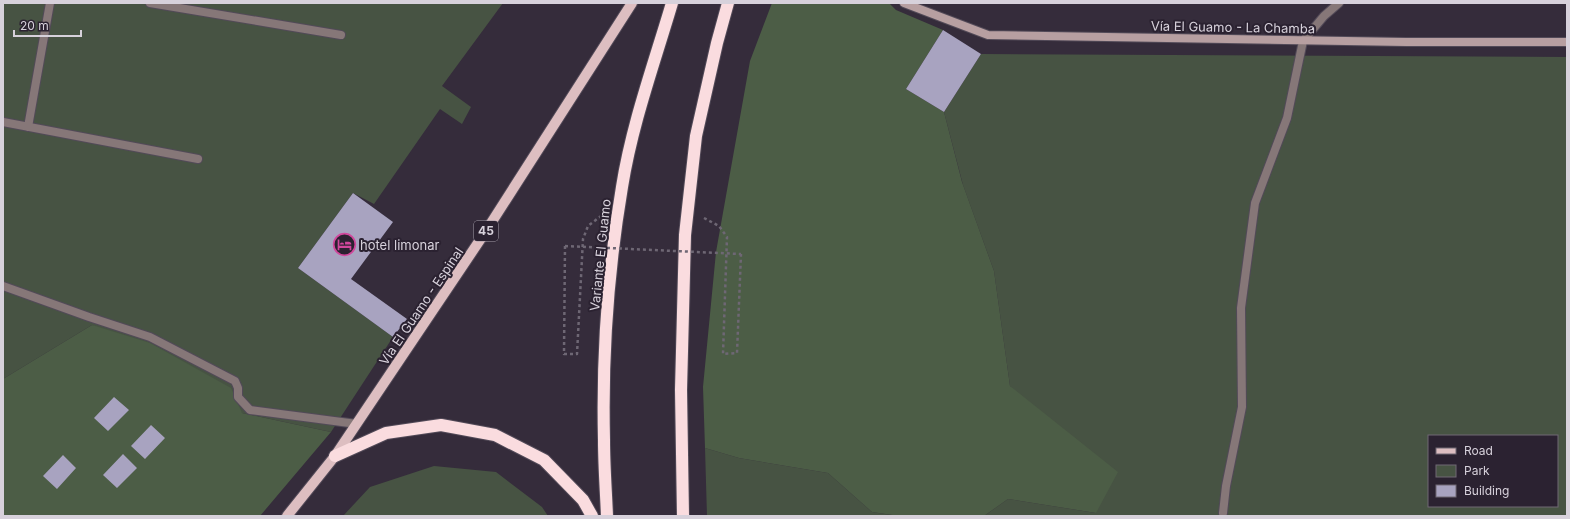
<svg xmlns="http://www.w3.org/2000/svg" width="1570" height="519" font-family="Inter,sans-serif">
<style>
.green{fill:#475343;fill-rule:evenodd}
.forest{fill:#4c5d46}
.building{fill:#a8a3c0}
.lines{fill:none;stroke-linecap:round;stroke-linejoin:round}
.lane-casing{stroke:#524a58;stroke-width:10}
.street-casing{stroke:#524a58;stroke-width:10}
.secondary-casing{stroke:#524a58;stroke-width:10}
.primary-casing{stroke:#524a58;stroke-width:12}
.highway-casing{stroke:#524a58;stroke-width:14}
.path{stroke:#6e6774;stroke-width:2.5;stroke-dasharray:3 3;stroke-linecap:butt}
.lane{stroke:#867778;stroke-width:8}
.street{stroke:#867778;stroke-width:8}
.secondary{stroke:#b79fa1;stroke-width:8}
.primary{stroke:#ddbec1;stroke-width:10}
.highway{stroke:#fadcdf;stroke-width:12}
.path-bridge{stroke:#6e6774;stroke-width:2.5;stroke-dasharray:3 3;stroke-linecap:butt}
.labels{text-anchor:middle;stroke-width:4;stroke-linejoin:round;paint-order:stroke}
.shield{fill:#2b2231;stroke:#a39ca8;stroke-width:1}
.shield-label{font-size:12px;font-weight:bold;fill:#d7d1db}
.street-label{font-size:13px;fill:#d7d1db;stroke:#2b2231}
.poi-label{font-size:13px;fill:#d7d1db;stroke:#2b2231;text-anchor:start}
</style>
<rect width="100%" height="100%" fill="#352c3b"/>
<path class="green" d="M3,3h500l-61,83 29,21 -9,17 -22,-15 -66,95 -21,-11 -55,75 95,69 -62,95 -89,-19 -150,-88 -89,54z
M981,54l586,3v459h-583l24,-17 88,14 -86,-127 -16,-115 -31,-86 -19,-73zM1429,436h128v70h-128z
M705,448l34,10 89,15 44,39 27,4h-192z
M434,466l62,6 46,35 6,9h-205l27,-29z"/>
<path class="forest" d="M772,3h117l7,7 47,20 -37,59 38,23 18,70 32,89 16,115 108,86 -22,41 -88,-14 -24,17h-85l-27,-4 -44,-39 -89,-15 -34,-10 -2,-61 13,-135 34,-191z
M92,325l58,18 81,45 11,25 89,19 -71,84h-257v-137z"/>
<path class="building" d="M943,30l38,24 -37,58 -38,-23z
M353,193l40,29 -42,57 56,40 -14,18 -95,-69z
M114,397l15,13 -21,21 -14,-13z
M151,425l14,13 -20,21 -14,-13z
M123,454l14,14 -20,20 -14,-13z
M63,455l13,13 -19,21 -14,-13z"/>
<g class="lines">
<defs>
<path id="lane" d="M3,286l86,31 61,20 85,44 3,7v9l12,13 107,14
M1223,513l3,-27 16,-79 -1,-99 14,-105 32,-85 16,-77 21,-25 15,-13"/>
<path id="street" d="M150,3l191,32
M3,122l195,37
M28,127l22,-124"/>
<path id="secondary" d="M904,3l84,32 418,7h161"/>
<path id="primary" d="M287,516l48,-60 151,-225 146,-228"/>
<path id="highway" d="M335,456l51,-23 55,-8 54,10 49,25 39,40 9,16
M607,516c-1,-25 -3,-50 -3,-76 -2,-84 4,-170 18,-253 10,-63 32,-123 50,-184
M683,516l-2,-126 4,-155 11,-99 21,-93 11,-40"/>
</defs>
<use href="#lane" class="lane-casing"/>
<use href="#street" class="street-casing"/>
<use href="#secondary" class="secondary-casing"/>
<use href="#primary" class="primary-casing"/>
<use href="#highway" class="highway-casing"/>
<path class="path" d="M704,218l15,8 8,11 -4,117 14,-1 4,-99
M565,246l-1,108h13l6,-115 5,-13 13,-10"/>
<use href="#lane" class="lane"/>
<use href="#street" class="street"/>
<use href="#secondary" class="secondary"/>
<use href="#primary" class="primary"/>
<use href="#highway" class="highway"/>
<path class="path-bridge" d="M565,246l176,8"/>
</g>
<defs>
<symbol id="hotel-ring" viewBox="-11 -11 22 22"><circle r="9.5" fill="#2b2231" stroke="#d1479c" stroke-width="1.5"/><path d="M-6-4.5h1.5V1H6V5H4.5V3h-9V5H-6ZM-4 0a1.8 1.8 0 1 1 3.6 0ZM.5 0V-2.5h3Q6-2.5 6 0Z" fill="#d1479c"/></symbol>
</defs>
<g fill-rule="evenodd">
<use href="#hotel-ring" x="332" y="232" width="25" height="25"/>
</g>
<g class="labels">
<rect class="shield" x="474" y="221" width="24" height="20" rx="3"/>
<g class="shield-label">
<text x="486" y="235">45</text>
</g>
<g class="street-label">
<text transform="translate(1233 27) rotate(1)" y="5">Vía El Guamo - La Chamba</text>
<text transform="translate(600 255) rotate(-84)" y="5">Variante El Guamo</text>
<text transform="translate(421 306) rotate(-56)" y="5">Vía El Guamo - Espinal</text>
</g>
<g class="poi-label">
<text x="360" y="250">hotel limonar</text>
</g>
</g>
<rect width="1570" height="519" fill="none" stroke="#d7d1db" stroke-width="8"/>
<rect x="1428" y="435" width="130" height="72" fill="#2b2231" stroke="#706875"/>
<rect x="1436" y="448" width="20" height="6" fill="#ddbec1" stroke="#706875"/>
<text x="1464" y="455" font-size="12" fill="#d7d1db">Road</text>
<rect x="1436" y="465" width="20" height="12" fill="#475343" stroke="#706875"/>
<text x="1464" y="475" font-size="12" fill="#d7d1db">Park</text>
<rect x="1436" y="485" width="20" height="12" fill="#a8a3c0" stroke="#706875"/>
<text x="1464" y="495" font-size="12" fill="#d7d1db">Building</text>
<path d="M14 30v6h67v-6" fill="none" stroke="#d7d1db" stroke-width="2"/>
<text x="20" y="30" font-size="12" fill="#d7d1db" stroke="#2b2231" stroke-width="3" paint-order="stroke">20 m</text>
</svg>
